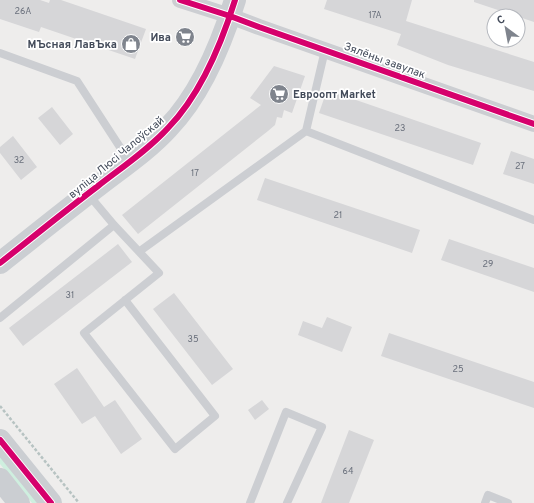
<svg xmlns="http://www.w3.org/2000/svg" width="534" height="503" font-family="Overpass,sans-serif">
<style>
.green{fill:#cfefdf}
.building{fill:#d6d6d8}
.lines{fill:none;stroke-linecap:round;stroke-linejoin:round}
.path{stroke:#b7c3c2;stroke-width:2.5;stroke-dasharray:3 2;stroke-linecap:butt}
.lane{stroke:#ccced2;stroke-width:8}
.street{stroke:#ccced2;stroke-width:16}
.secondary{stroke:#cbced2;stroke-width:22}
.cycleway-casing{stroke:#fff;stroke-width:8}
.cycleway{stroke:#d6006c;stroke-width:6}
.labels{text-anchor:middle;stroke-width:3.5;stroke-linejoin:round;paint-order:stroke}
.number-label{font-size:9px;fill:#696f7b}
.poi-label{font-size:11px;font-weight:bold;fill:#434b5a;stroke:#fff;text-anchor:end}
.street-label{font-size:11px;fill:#434b5a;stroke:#fff}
</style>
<rect width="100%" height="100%" fill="#eeedec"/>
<path class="green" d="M0,452l41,51h-9l-32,-39z"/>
<path class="building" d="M0,0h40l9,3 1,-3h11l85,29 -11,30 -94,-32 -2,5 -39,-13z
M327,0h85l-6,21 128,41v29l-86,-26 -51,-20 4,-11 -77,-25z
M474,0h60v22l-60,-20z
M181,30l13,5 -4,9 -13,-4z
M274,66l31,10 -13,37 -8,-3 -2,8 -5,-1 -2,8 -7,6 -130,103 -16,-19 139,-110 -11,-7z
M327,90l154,53 -8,22 -154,-52z
M52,107l21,27 -13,11 -22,-27z
M13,136l24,31 -16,13 -21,-27v-6z
M511,151l23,8v25l-31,-10z
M265,178l155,52 -8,23 -155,-53z
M449,239l85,29v24l-93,-32z
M118,244l14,18 -109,84 -14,-18z
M174,293l59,76 -21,16 -59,-76z
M327,317l25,10 -10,25 -44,-17 5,-14 19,7z
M389,333l145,49v26l-153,-52z
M77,368l27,39 11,-7 27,39 -21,15 -26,-38 -13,8 -28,-40z
M262,400l7,9 -14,11 -7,-10z
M349,430l25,10 -25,63h-28z"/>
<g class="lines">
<path class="path" d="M0,406l79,97"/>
<path class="lane" d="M0,53l77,28 52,80
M306,131l228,89
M88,194l26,31 45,48 -75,60 91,116 40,-33 -90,-116
M140,251l166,-120 19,-81
M0,318l114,-93
M250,503l36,-91 36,15 -35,76
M485,503l3,-8 20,8"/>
<path class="street" d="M180,0l50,16 29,11 275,97"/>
<path class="secondary" d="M0,263c33,-26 65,-52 98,-77 23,-18 50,-36 70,-58 33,-34 53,-83 67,-128
M0,440l51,63
M0,479l19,24"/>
<defs>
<path id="cycleway" d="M180,0l50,16 29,11 275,97
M0,263c33,-26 65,-52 98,-77 23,-18 50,-36 70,-58 33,-34 53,-83 67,-128
M0,440l51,63"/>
</defs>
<use href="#cycleway" class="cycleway-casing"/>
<use href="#cycleway" class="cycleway"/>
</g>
<defs>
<symbol id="supermarket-disc" viewBox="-11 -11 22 22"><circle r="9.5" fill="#7f848d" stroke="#fff"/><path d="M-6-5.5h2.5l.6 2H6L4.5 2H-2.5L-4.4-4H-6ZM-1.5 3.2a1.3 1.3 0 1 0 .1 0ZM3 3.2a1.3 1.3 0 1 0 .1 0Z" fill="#fff"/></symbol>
<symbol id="shop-disc" viewBox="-11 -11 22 22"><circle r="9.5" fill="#7f848d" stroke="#fff"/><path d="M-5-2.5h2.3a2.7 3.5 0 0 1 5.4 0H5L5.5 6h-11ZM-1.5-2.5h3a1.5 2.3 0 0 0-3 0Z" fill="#fff"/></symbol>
</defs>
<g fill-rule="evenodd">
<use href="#supermarket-disc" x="174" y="26" width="22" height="22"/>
<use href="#shop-disc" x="120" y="33" width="22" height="22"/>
<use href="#supermarket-disc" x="268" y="83" width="22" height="22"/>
</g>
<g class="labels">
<g class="number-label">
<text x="23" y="14">26А</text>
<text x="375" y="18">17А</text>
<text x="400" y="131">23</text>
<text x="19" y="163">32</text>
<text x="520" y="169">27</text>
<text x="195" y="176">17</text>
<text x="338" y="218">21</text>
<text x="488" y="267">29</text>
<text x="70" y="298">31</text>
<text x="193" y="342">35</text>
<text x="458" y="372">25</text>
<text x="348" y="474">64</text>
</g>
<g class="poi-label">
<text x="171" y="41">Ива</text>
<text x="117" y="48">МЪсная ЛавЪка</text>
<text x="293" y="98" text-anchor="start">Евроопт Market</text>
</g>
<g class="street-label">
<text transform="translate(385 60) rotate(20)" y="4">Зялёны завулак</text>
<text transform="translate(116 157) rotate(-40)" y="4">вуліца Люсі Чалоўскай</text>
</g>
</g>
<g transform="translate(506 28) rotate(328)"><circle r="19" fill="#ffffff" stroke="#b4b7bd"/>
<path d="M0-3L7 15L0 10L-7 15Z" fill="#7f848d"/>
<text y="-6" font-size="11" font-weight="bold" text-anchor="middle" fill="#434b5a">С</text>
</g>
</svg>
